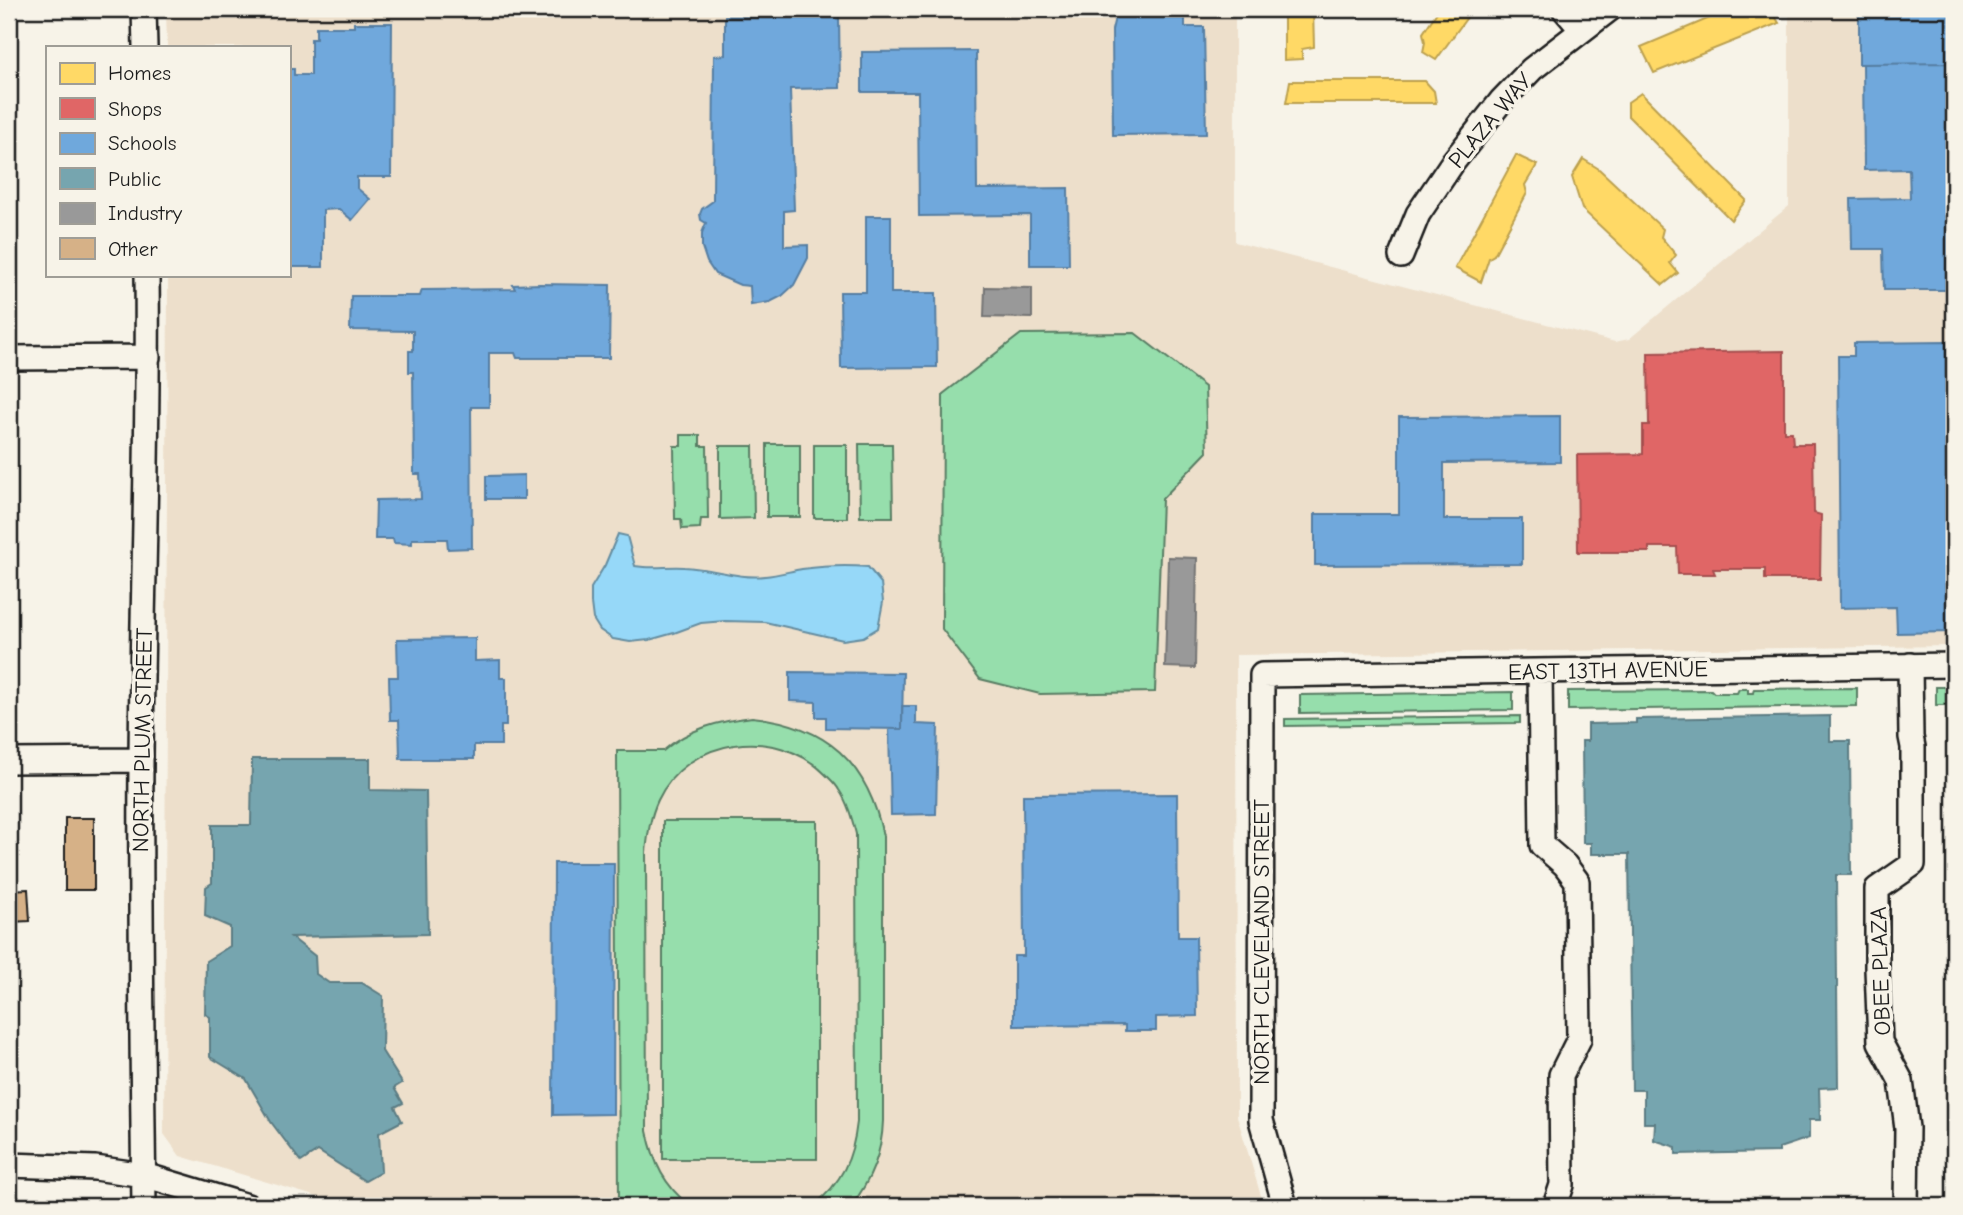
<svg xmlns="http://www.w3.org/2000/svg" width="1963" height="1215" font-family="'Comic Neue',sans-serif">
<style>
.built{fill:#eddfcb}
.green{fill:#96deac;stroke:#597d64;stroke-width:2}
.water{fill:#96d8f8;stroke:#658da0;stroke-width:2}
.homes{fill:#ffd966;stroke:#bba050;stroke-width:2}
.shops{fill:#e06666;stroke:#a55050;stroke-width:2}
.schools{fill:#6fa8dc;stroke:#567ea2;stroke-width:2}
.public{fill:#76a5af;stroke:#5b7c83;stroke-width:2}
.industry{fill:#999;stroke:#747474;stroke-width:2}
.building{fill:#d6b187;stroke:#1c1c1c;stroke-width:2}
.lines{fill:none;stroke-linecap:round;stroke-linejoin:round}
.minor-casing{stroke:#1c1c1c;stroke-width:28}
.minor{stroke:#f7f3e8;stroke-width:23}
.labels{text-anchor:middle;stroke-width:7;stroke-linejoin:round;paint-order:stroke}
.street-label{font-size:23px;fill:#1c1c1c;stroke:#f7f3e8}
</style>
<rect width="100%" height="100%" fill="#f7f3e8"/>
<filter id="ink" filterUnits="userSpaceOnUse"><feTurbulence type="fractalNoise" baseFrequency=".0143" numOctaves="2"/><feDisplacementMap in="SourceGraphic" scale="14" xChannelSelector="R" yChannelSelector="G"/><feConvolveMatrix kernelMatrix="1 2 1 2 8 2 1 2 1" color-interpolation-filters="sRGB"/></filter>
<g filter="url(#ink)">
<path class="built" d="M166,9h1069v233l380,100 14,-3 160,-133v-197h165v637l-718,9 1,461 27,90h-916l-168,-50 -16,-22 4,-859h121v-228h-122z"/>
<path class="green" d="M1135,333l70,54 2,65 -45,47 -7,193 -115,2 -60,-15 -38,-50 1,-235 78,-60z
M681,435h19v11h7l1,73h-7l-1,9 -18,1 -1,-10h-6l-1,-73h7z
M767,444h33v73h-33z
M859,444h33l1,73h-33z
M814,445h33v73h-33z
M720,446h33l1,72 -34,1z
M1936,687h18v18h-18z
M1857,688v18l-289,4v-19l143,-1 3,3h23l2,-4h9v4h5l1,-4z
M1513,692v18l-213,3v-18z
M1520,716v7l-235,3v-7z
M752,717c74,8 116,45 131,119v285c-1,32 -13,61 -32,85h-38c29,-23 40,-48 44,-84l-1,-288c-4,-15 -8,-31 -17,-44 -3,-6 -9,-11 -14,-16 -49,-49 -137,-37 -167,26 -8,17 -10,34 -12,52l1,279c7,33 17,54 43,75h-40l-4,-4v4h-27l-2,-455h46c25,-22 56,-30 89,-34z
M663,821h154v338h-154z"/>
<path class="water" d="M618,534l9,2 8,30c17,3 32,0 49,1 28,1 53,12 81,9 13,-1 25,-5 37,-7 22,-3 44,-4 66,-2l13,16 2,19 -5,26 -15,9 -20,3 -78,-18 -40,-1 -24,2 -27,10 -25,7 -19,2 -17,-3 -13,-9 -7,-11 -2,-16v-15l14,-23z"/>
<path class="homes" d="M1284,9h29l1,38 -12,2v10l-18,1z
M1439,9h34l-37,51 -13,-8 2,-10 -2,-9z
M1731,9h40l8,14 -125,50 -13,-26z
M1290,81h135l9,10 2,12h-150z
M1641,93l105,107 -15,20 -103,-104v-14z
M1516,155l21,10 -12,20 2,8 -33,62 -5,3 -8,24 -26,-14z
M1583,159l16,10 64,60 -2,8 15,18 -6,8 8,10 -15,12 -81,-76 -10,-32z"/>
<path class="shops" d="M1784,351v81h8l1,12h20l1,69 7,2 -1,64h-55v-10h-52l2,5h-37l-1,-27h-28v5h-71l-1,-97 66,-1v-29h6l-1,-72z"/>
<path class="schools" d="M1117,9h68v18h19l2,107 -93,1 -1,-105z
M1859,9h95v54l-95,1z
M725,16h114l1,72 -50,1 4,121 -10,1v35l24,-1v13l-14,27 -12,11 -12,6 -19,3 -1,-19 -10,-1 -25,-11 -8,-12 -5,-15v-14l4,-10 -5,-3 -1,-6 2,-5 11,-8 1,-145 11,-1z
M354,23h38l-1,154h-34v11l13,11 -18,21 -13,-11 -16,1v57h-34v-198h5v6h17v-36h5v-12h38z
M976,51l1,138 91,-1 1,77h-39v-50l-111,1 -1,-124h-56v-40z
M1954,63v195h-7l1,32h-64l-1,-41h-31l-1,-50 59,-1 -1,-29 -45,1 -1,-106z
M866,216h25v77h45l1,74 -96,1 -1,-76h26z
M540,284l70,1 -1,73h-92l-2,-5h-26v54h-18l1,141 -24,1 -1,-10h-35v5l-18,-1 -1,-4h-18l1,-39 45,-1 -1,-25h-6l-1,-102h-4v-21h4v-20l-63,-1 1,-34h69l2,-6 93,-1 -2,-4z
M1946,342l1,42h7v248l-57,1 -1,-26 -56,1 -2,-252h16v-13z
M1560,416v46l-116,1v56h78v45l-207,1v-51h84v-97z
M524,475v24h-38v-23z
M475,638v23l25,-1v18h6v48h-5v19h-27v14h-74l-1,-39h-9l-1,-43h9l-1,-38z
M790,672l113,1 -1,56 -76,-1v-11h-10v-15l-26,-1z
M902,706h14v18l22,1 -2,89 -45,1 -2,-86h13z
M1177,794l1,143h18l1,79 -41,1v14h-31v-6l-111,1v-70h10l-1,-161z
M554,863h60l-1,251 -60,1z"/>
<path class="public" d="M1830,716v25h20l1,134h-15l2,212 -19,1 1,32h-11v18l-30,10v4l-103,2v-7l-22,-7 1,-17h-11v-33h-12l-3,-236h-38v-11h-8l-1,-102h6v-17l48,-1v-4z
M252,759h118v31l56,1 2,143 -137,3 24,19 1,18 13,9h33l21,13 -1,55 20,32 -8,5 9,15 -8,4 7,14 -23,12 2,39 -16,9 -47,-30 -17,11 -30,-40 -25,-43 -36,-22v-40l-5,-3 1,-53 24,-15v-19l-25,-11 1,-29 6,-4v-58h39z"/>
<path class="industry" d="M985,287l47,1v30l-48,-1z
M1168,557l29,1 -2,110 -30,-1z"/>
<path class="building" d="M65,818h29v72h-29z
M28,889l2,32 -21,1v-32z"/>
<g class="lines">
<defs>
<path id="minor" d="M144,9l1,38
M1564,9l18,21
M1401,256l17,-42 35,-52 49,-62 30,-31 78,-60
M9,358l139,-1
M1540,671l2,174 23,20 12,16 2,158 -18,36 1,110 -5,15v6
M9,761l132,-1
M9,1165l86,3 49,7 103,31
M144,1206c-2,-148 -4,-296 -3,-444 1,-163 8,-325 6,-487
M1285,1206l-24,-86 1,-445 692,-10
M1906,1206l1,-78 -6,-47 -21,-39 -3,-73v-80l36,-25v-117l-2,-10 -1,-72"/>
</defs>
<use href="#minor" class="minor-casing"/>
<use href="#minor" class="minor"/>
</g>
</g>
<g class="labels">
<g class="street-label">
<text transform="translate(1490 120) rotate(-50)" y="8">PLAZA WAY</text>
<text transform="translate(1608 670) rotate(-1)" y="8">EAST 13TH AVENUE</text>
<text transform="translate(142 740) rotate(-89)" y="8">NORTH PLUM STREET</text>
<text transform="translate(1261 942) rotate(-90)" y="8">NORTH CLEVELAND STREET</text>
<text transform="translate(1880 971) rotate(-92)" y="8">OBEE PLAZA</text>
</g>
</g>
<rect width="1963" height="1215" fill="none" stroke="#f7f3e8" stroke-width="35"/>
<rect x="18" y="18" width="1928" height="1180" fill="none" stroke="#1c1c1c" stroke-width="2.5" filter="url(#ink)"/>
<rect x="46" y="46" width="245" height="231" fill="#f7f3e8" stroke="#9f9d96" stroke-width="2"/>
<rect x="60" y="63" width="35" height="21" fill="#ffd966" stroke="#9f9d96" stroke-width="2"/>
<text x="108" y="80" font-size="21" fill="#1c1c1c">Homes</text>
<rect x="60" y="98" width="35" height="21" fill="#e06666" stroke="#9f9d96" stroke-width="2"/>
<text x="108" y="116" font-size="21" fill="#1c1c1c">Shops</text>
<rect x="60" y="133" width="35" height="21" fill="#6fa8dc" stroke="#9f9d96" stroke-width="2"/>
<text x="108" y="150" font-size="21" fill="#1c1c1c">Schools</text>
<rect x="60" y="168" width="35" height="21" fill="#76a5af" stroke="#9f9d96" stroke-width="2"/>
<text x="108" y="186" font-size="21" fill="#1c1c1c">Public</text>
<rect x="60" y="203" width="35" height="21" fill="#999999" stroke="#9f9d96" stroke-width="2"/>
<text x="108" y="220" font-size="21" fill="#1c1c1c">Industry</text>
<rect x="60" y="238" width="35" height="21" fill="#d6b187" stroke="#9f9d96" stroke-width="2"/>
<text x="108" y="256" font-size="21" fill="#1c1c1c">Other</text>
</svg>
